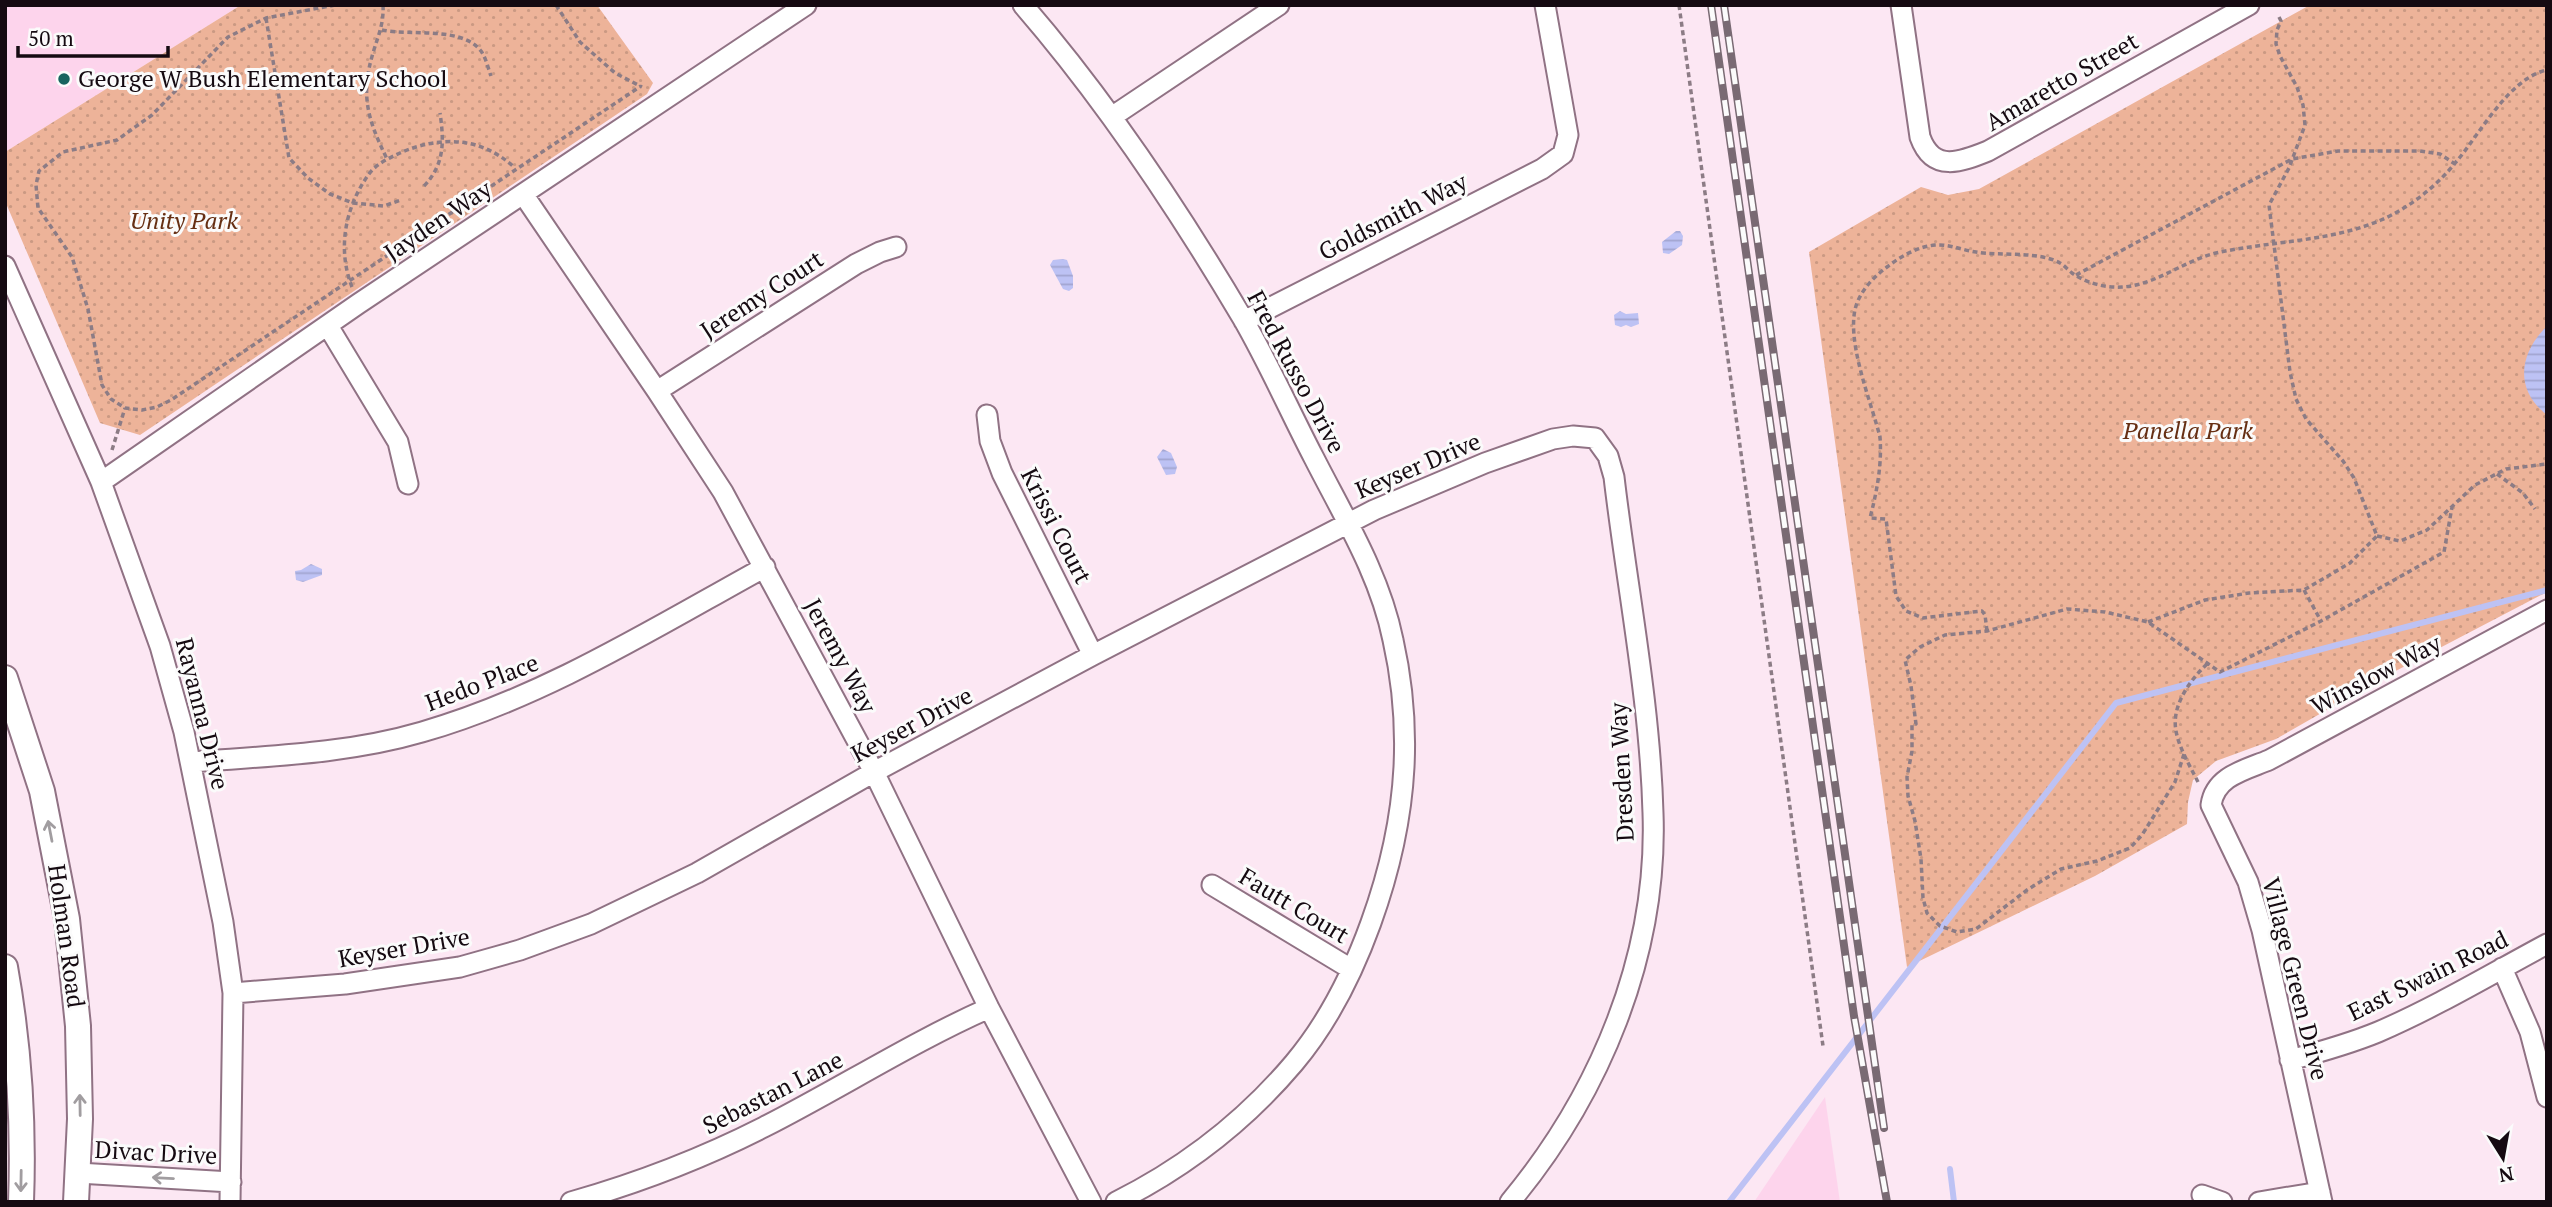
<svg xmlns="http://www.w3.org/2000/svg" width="2552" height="1207" font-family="'PT Serif',serif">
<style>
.built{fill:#fdd4ec}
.park{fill:url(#park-dots)}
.water{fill:url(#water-rules)}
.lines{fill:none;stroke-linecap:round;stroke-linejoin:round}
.stream{stroke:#bdc2f4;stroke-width:6}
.minor-casing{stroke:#907284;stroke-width:23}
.major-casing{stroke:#907284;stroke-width:28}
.path{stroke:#8c7c85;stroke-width:3.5;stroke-dasharray:5 3.5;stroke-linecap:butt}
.minor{stroke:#fff;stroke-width:19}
.major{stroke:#fff;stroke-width:24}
.rail-casing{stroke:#796a73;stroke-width:8}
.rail{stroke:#fbfbfb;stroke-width:5;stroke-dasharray:16;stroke-linecap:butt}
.oneway{stroke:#a19da0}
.poi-dot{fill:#17645f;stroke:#fbfbfb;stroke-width:2.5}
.labels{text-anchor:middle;stroke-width:6;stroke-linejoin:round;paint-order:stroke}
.poi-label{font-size:24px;fill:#150a11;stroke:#fbfbfb;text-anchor:start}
.street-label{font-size:24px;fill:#150a11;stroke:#fbfbfb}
.park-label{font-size:24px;font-style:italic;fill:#662f13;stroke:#fbfbfb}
</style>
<defs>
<pattern id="park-dots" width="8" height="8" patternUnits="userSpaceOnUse" patternTransform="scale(1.75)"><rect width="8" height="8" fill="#edb399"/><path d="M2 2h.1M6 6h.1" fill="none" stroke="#ca9983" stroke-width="1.8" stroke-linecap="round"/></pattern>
<pattern id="water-rules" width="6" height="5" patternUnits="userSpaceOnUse" patternTransform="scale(1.75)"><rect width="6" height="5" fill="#bdc2f4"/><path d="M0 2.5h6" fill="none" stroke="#a2a5d0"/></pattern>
</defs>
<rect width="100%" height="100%" fill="#fce7f3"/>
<path class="built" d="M5,5h236l-236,147z
M1825,1097l15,105h-86z"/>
<path class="park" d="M241,5h356l56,78 -6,11 -507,341 -40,-12 -95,-222v-49z
M2310,5h237v587l-159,83 -112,64 -60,22 -23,19 -5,22 -1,22 -92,52 -188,91 -98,-715 112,-65 27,8 31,-6z"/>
<path class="water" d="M1676,231h4l3,5 -1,9 -13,9 -6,-1 -1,-11z
M1063,259l4,1 6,16v12l-4,3 -6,-2 -13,-24 3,-5z
M1620,311l6,3 12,-1 1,11 -8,3 -5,-2 -5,2 -6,-2 -1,-10z
M2547,326l-2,37 2,4v48c-33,-26 -28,-61 0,-89z
M1163,449l8,4 6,14 -2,7 -9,1 -9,-18z
M311,564l11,5v6l-19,7 -7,-2 -1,-9 6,-1z"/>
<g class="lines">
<path class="stream" d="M1950,1169l4,33
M1729,1202l387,-499 431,-113"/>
<defs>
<path id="minor" d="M1023,5c84,97 155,204 220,314 26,45 47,93 71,139 30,59 66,117 79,182 9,40 13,86 11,127 -5,97 -47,221 -110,296 -49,58 -110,105 -178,139
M1901,5l19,132c13,36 41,25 68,14l261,-146
M1113,116l166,-111
M523,194l134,197 66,101 151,280 115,236 102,194
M5,266l96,216 59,164 24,86 39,190 10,71 -3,209
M1244,321l298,-152 21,-15 5,-19 -23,-130
M328,326l70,116 10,42
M657,391l199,-127 24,-12 16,-5
M987,415l3,26 12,32 91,182
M101,482l257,-178 448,-299
M191,762c77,-6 156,-8 231,-30 122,-35 232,-104 343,-165
M1212,885l139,84
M2502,968l28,64 17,65
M233,993l112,-9 115,-17 60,-17 71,-26 106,-51 177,-101 219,-117 281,-145 111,-47 68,-24 20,-3 22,2 13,18 6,21c13,111 36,224 39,336 5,142 -53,281 -143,389
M2290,1060c30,-8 59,-16 88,-28 58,-25 113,-58 169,-88
M78,1173l153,9
M2202,1195l20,7
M571,1202c67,-19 130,-43 193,-75 75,-38 148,-85 225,-119
M2259,1202l61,-10
M2322,1202l-60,-272 -14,-48 -37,-77c4,-29 34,-35 58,-45l278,-150"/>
<path id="major" d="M5,678l37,113 25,128 11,107 2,93 -4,83
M5,967c14,78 19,156 16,235"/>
</defs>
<use href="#minor" class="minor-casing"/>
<use href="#major" class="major-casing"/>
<path class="path" d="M335,5l-69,13 -38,19 -76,78 -35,25 -54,12 -24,19 -3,14 2,23 34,49 16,52 14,76 9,14 14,9 17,2 15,-3 14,-7 470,-314
M383,5c1,19 -5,31 -10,48 -13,43 -5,67 14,106
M556,5l24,37 35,31 27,14
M1679,5l144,1041
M2279,17l2,4 -4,9 -1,14 4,12 17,31 6,18 2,20 -16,43 -20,37 21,167 6,27 10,20 37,42 11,17 23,58
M266,18l23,140 19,20 22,16 23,9 31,3 17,-6
M382,30c28,6 80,-4 99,21 5,7 7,17 10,25
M424,186c21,-22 20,-45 16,-73
M2076,275l216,-116 46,-8h82l20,3 15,10
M352,287c-15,-38 -7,-80 17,-113 7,-10 20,-16 31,-21 41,-18 82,-16 115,15
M112,450l13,-42
M2497,474l26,19 12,16
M2377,536l23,5 27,-11 48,-45 31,-16 41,-5
M2304,590l17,31
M2148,622l57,-22 44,-7 55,-3 46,-27 27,-27
M1987,631l-2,-16 -3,-4 -59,7 -17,-7 -10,-15 -10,-77 -16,-1c7,-27 12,-53 10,-81 -9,-36 -36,-100 -23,-134 6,-15 18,-27 30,-36 14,-11 30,-20 48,-22 14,-1 27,5 41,7 24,4 63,-1 84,11 4,2 8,7 12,10 14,10 33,15 50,14 34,-2 61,-26 94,-34 54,-12 114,-11 165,-33 28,-12 56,-34 75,-58 24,-28 53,-84 91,-92
M2184,754l-9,28 -33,53 -12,13 -33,13 -36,8 -34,21 -51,39 -19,3 -17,-6 -13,-13 -4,-15 -2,-39 -6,-38 -7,-25 -1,-19 5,-26v-26l4,-1 -5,-38 -6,-26 15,-13 25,-12 42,-4 80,-22 38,3 43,10 72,50 101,-51 123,-69 8,-45
M2198,782c-8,-16 -19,-34 -22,-51 -5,-26 15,-52 32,-68"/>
<use href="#minor" class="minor"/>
<use href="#major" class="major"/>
<defs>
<path id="rail" d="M1711,5l143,1011 33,186
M1724,5l160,1123"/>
</defs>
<use href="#rail" class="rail-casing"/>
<use href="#rail" class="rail"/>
</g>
<defs><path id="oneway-shaft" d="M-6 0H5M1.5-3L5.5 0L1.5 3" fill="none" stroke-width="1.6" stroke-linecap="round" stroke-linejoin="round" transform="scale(1.75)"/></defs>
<g class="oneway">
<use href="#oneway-shaft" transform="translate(50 831) rotate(-101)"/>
<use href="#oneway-shaft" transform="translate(80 1105) rotate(-91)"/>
<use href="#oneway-shaft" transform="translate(163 1178) rotate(-177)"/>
<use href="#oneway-shaft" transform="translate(21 1181) rotate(91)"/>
</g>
<circle class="poi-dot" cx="64" cy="79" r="7"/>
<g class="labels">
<g class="poi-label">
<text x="78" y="87">George W Bush Elementary School</text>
</g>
<g class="street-label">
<text transform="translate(2062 82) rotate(-30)" y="8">Amaretto Street</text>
<text transform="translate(1393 217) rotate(-27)" y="8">Goldsmith Way</text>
<text transform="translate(438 221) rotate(-34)" y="8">Jayden Way</text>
<text transform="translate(762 295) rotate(-33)" y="8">Jeremy Court</text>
<text transform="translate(1296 372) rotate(62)" y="8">Fred Russo Drive</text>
<text transform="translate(1418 466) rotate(-23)" y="8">Keyser Drive</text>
<text transform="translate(1056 526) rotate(63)" y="8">Krissi Court</text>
<text transform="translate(840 656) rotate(62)" y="8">Jeremy Way</text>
<text transform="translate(2376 675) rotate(-28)" y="8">Winslow Way</text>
<text transform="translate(482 683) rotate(-21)" y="8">Hedo Place</text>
<text transform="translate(202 714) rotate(76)" y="8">Rayanna Drive</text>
<text transform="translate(912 725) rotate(-28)" y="8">Keyser Drive</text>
<text transform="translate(1622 772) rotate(-93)" y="8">Dresden Way</text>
<text transform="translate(1294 906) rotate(31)" y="8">Fautt Court</text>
<text transform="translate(66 936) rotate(82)" y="8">Holman Road</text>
<text transform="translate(404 948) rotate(-10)" y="8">Keyser Drive</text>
<text transform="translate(2428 976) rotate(-26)" y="8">East Swain Road</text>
<text transform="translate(2295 979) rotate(76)" y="8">Village Green Drive</text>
<text transform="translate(773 1093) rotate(-27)" y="8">Sebastan Lane</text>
<text transform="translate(156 1153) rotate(3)" y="8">Divac Drive</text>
</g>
<g class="park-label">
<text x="184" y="229">Unity Park</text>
<text x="2188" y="439">Panella Park</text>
</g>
</g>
<rect width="2552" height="1207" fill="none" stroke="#150a11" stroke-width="14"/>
<g transform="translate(2503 1158) rotate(169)" stroke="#fbfbfb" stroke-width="5" paint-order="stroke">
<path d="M0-5L12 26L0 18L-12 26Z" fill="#150a11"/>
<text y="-10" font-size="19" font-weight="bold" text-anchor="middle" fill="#150a11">N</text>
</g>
<path d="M18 46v10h150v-10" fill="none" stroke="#150a11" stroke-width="3.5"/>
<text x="28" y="46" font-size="21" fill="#150a11" stroke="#fbfbfb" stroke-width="5" paint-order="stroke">50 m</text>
</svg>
